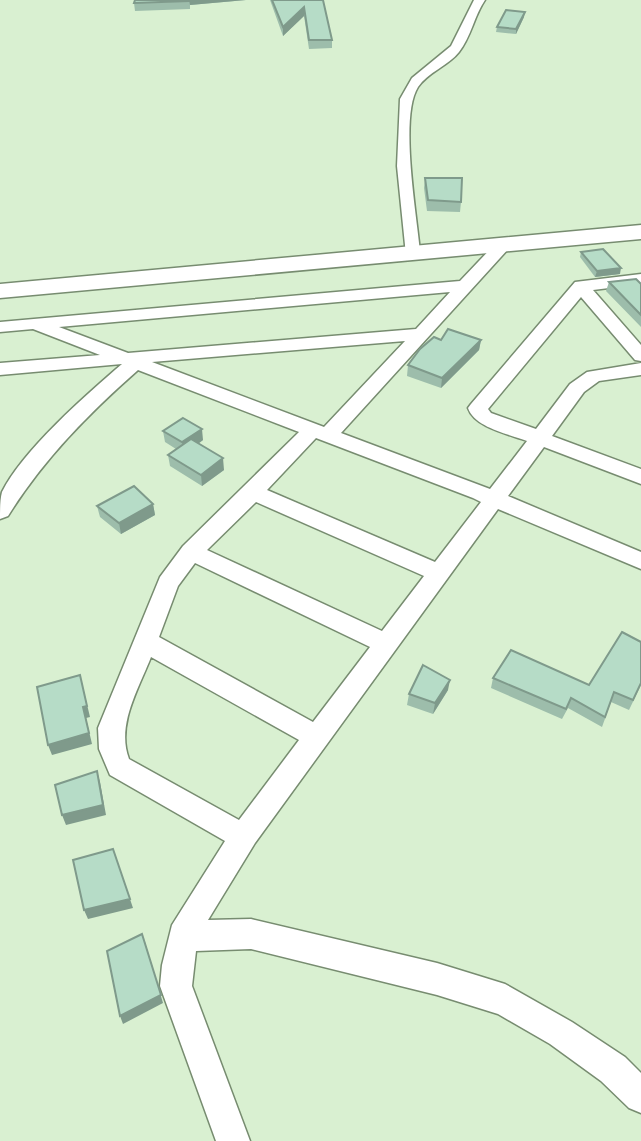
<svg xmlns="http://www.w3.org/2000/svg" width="641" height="1141" font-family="Quicksand,sans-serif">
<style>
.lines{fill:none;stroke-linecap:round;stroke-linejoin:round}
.minor-casing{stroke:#778c70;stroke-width:3}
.secondary-casing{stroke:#778c70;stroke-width:3}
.minor{fill:#fff;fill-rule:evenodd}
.secondary{fill:#fff;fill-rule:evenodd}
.wall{fill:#9dbdab}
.shaded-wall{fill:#7f9a8b}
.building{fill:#b6dcc7;stroke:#7f9a8b;stroke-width:2}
</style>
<rect width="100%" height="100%" fill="#d9f0d1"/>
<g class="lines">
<defs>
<path id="minor" d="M474,0h11c-11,16 -14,37 -26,52 -11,14 -31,20 -41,35 -19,30 -1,129 2,165l-2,3h-12l-9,-89 3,-67 12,-21 39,-32z
M504,239l6,2 2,3 -2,3 -169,186 149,56 37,-48c-18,-7 -52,-13 -59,-33l3,-4 104,-122 66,-8v10l-48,6 48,55v16l-6,-1 -54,-63 -93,112 3,4 45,16 34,-45 17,-12 54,-9v12l-42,6 -15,11 -32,44 89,33v15l-97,-37 -36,49 133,56v17l-143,-60 -243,334 -47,77 43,-1 186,44 68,21 67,38 53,35 16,16v40l-12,-5 -28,-27 -51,-37 -52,-30 -61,-19 -186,-46 -55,2 -4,35 58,155h-34l-56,-155 2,-21 10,-40 53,-84 -115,-66 -11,-26 -1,-21 62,-151 23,-31 116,-114 -161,-62c-50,44 -95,90 -130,146l-8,3c0,-9 0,-20 2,-27 21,-42 84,-97 120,-128l-122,11v-12l100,-8 -67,-26 -33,3v-10l460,-41 38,-40zM450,292l-34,37 -288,24 -69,-26zM405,341l-81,86 -172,-65zM316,438l157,60 8,4 -46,60 -168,-72zM256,502l168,74 -42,55 -175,-81zM195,563l175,84 -57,75 -154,-85 19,-51zM151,657l148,83 -60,80 -110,-61c-13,-34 10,-71 22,-102z"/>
<path id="secondary" d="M641,225v14l-641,59v-14z"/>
</defs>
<use href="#minor" class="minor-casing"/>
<use href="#secondary" class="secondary-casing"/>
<use href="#minor" class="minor"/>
<use href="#secondary" class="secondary"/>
</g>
<path class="wall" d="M246,0l-56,5v4l-55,2 -1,-8z
M270,0h53l9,40v8l-23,1 -5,-33 -21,20z
M524,17l-8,17 -20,-2 1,-5z
M425,178l36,24 -1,10 -33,-1 -3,-23z
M581,252l39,22 -25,3 -15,-20z
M609,282l32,2v43l-35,-36z
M441,340h40l-2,10 -38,38 -34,-12 1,-11z
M163,431l40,9 -5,4 26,26 -22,16 -32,-20 -2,-11 8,-6 -11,-7z
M153,504l2,11 -34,19 -21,-17 -3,-11z
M641,642v43l-12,25 -18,-8 -9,25 -34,-19 -6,11 -71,-31 2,-10 96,7z
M448,690l-15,24 -26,-9 2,-11z"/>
<path class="shaded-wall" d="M189,0h57l-56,5z
M304,7v9l-21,20v-9z
M525,12l-1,5 -8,17v-5z
M621,268l-1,6 -25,3 2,-6z
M481,340l-2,10 -38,38 1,-10z
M202,429l1,11 -19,14 -2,-12z
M223,458l1,12 -22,16 -1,-11z
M153,504l2,11 -34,19 -2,-11z
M80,675l10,42 -4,1 6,26 -40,11 -4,-10 35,-38z
M450,680l-2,10 -15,24 2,-11z
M97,771l3,11 6,33 -40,10 -4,-10z
M130,899l3,9 -45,11 -4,-9z
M145,942l18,61 -40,21 -3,-8z"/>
<path class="building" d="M135,0h54v1l-55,2z
M272,0h51l9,40h-23l-5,-33 -21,20z
M506,10l19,2 -9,17 -19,-2z
M425,178h37l-1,24 -33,-2z
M603,249l18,19 -24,3 -16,-19z
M636,279l5,5v31l-32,-33z
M448,329l33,11 -39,38 -34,-13 12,-16 14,-12 7,3z
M183,418l19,11 -20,13 -19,-11z
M191,439l32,19 -22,17 -33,-20z
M134,486l19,18 -34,19 -22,-17z
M622,632l19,10v41l-8,17 -19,-8 -9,25 -34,-19 -5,11 -73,-31 18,-28 78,35z
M423,665l27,15 -15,23 -26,-9z
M80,675l7,31 -4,1 6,26 -41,12 -11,-58z
M97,771l6,34 -41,10 -7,-30z
M113,849l17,50 -46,11 -11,-50z
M142,934l19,61 -41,21 -13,-65z"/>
</svg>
